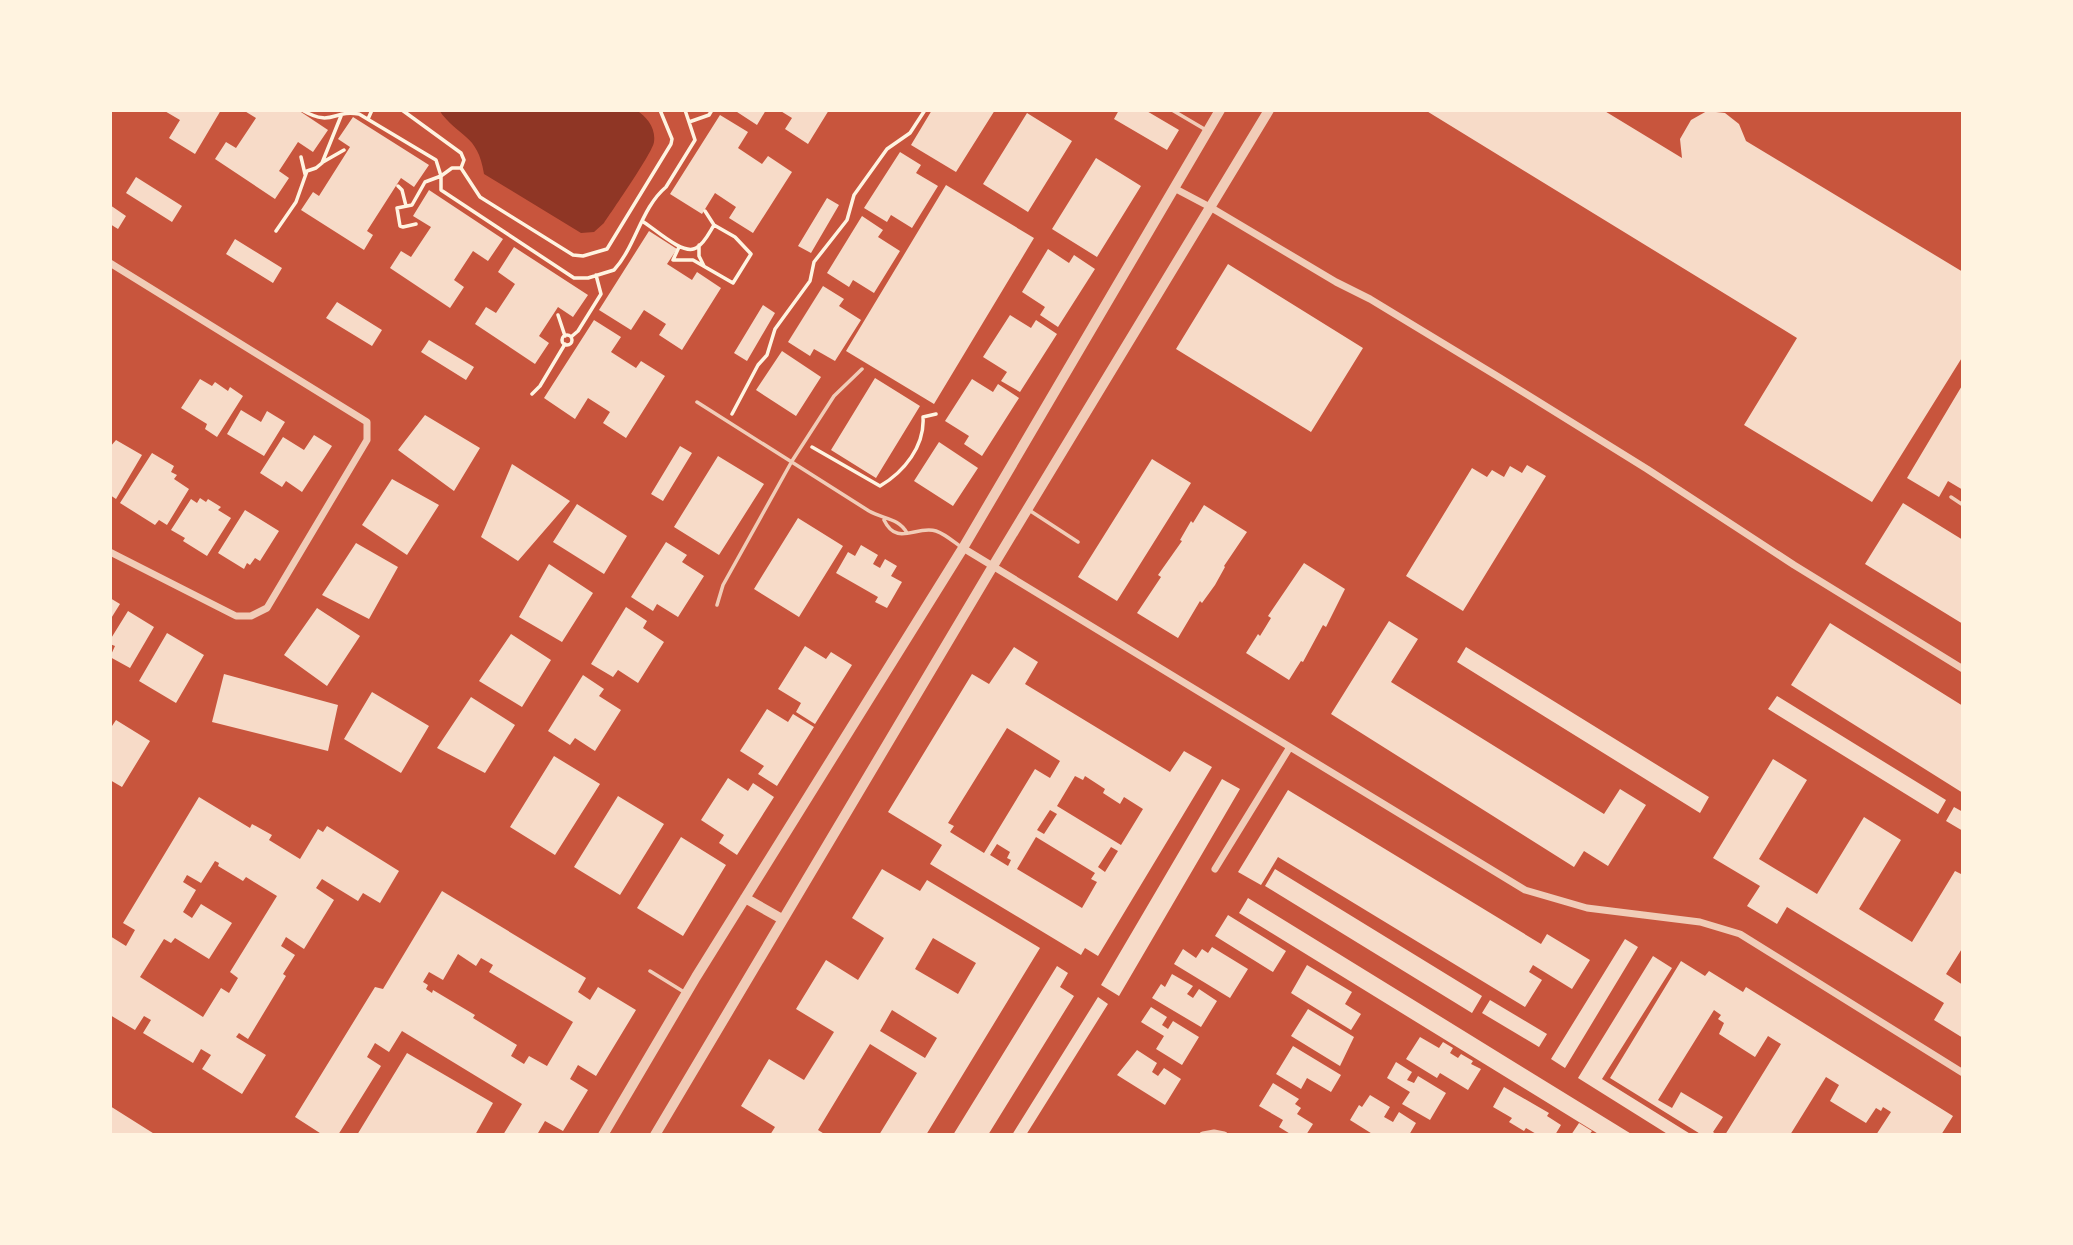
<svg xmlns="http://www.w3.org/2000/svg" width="2073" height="1245" font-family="Merriweather,serif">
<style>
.water{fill:#8f3625}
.building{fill:#f7dbc8;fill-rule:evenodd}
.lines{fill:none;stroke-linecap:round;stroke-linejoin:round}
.path{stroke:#fff3e0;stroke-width:3.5}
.service{stroke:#f1ccb7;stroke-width:3.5}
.minor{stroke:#f1ccb7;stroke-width:7}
.tertiary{stroke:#f1ccb7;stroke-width:10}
</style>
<rect width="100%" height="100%" fill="#c8553d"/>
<path class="water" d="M439,110h197c11,7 20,18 18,32 -1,10 -42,69 -50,81l-10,9 -13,1 -97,-59c-6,-41 -26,-36 -45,-64z"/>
<path class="building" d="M163,110h58l-26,44 -26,-16 11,-18z
M243,110h55l30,20 -15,22 -15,-10 -19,29 10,7 -14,21 -60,-40 11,-17 10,6 20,-30z
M734,110h32l-9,15z
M779,110h50l-21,34 -23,-15 7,-11z
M932,110h63l-39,62 -45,-27z
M1119,110h26l34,20 -12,20 -53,-31z
M1425,110h178l79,48 -2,-19 11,-19 16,-9 18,2 14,11 7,17 217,131v84l-91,146 -128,-77 53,-87z
M1027,113l45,28 -44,71 -45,-28z
M720,115l28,17 -10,16 24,16 6,-8 24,16 -39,61 -24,-15 7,-11 -21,-14 -13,21 -32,-20z
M353,117l76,48 -15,22 -13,-9 -34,53 6,4 -9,15 -63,-40 12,-18 6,4 31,-49 -12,-8z
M900,152l21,13 -5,8 22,13 -26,42 -21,-13 -4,7 -23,-14z
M1096,158l45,28 -44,71 -45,-28z
M136,177l46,29 -10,16 -46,-29z
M946,185l88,53 -100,166 -88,-53z
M429,190l74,49 -15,22 -15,-10 -19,29 10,7 -14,21 -60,-40 11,-17 10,6 20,-30 -18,-11z
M827,198l12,7 -28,48 -13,-7z
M110,205l16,11 -8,13 -8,-5z
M862,216l21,14 -5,7 22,14 -26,42 -21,-13 -4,7 -22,-14z
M649,231l28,18 -10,15 25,16 5,-8 24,16 -39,62 -23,-15 7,-11 -22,-14 -13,20 -32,-20z
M235,239l47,29 -9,15 -47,-29z
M514,247l74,48 -15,22 -15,-10 -19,29 10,7 -14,21 -60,-40 11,-17 10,6 19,-29 -17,-12z
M1048,249l21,14 5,-8 21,14 -37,58 -18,-12 5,-8 -23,-15z
M1228,264l135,84 -52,84 -135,-83z
M823,286l21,13 -5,7 22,14 -26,41 -21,-12 -4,7 -22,-14z
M337,302l45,28 -10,16 -46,-28z
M763,305l12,8 -28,48 -13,-8z
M1010,315l21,13 5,-8 21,14 -37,58 -19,-11 6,-9 -24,-15z
M594,320l27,17 -10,15 25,16 5,-7 24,15 -39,62 -23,-15 7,-11 -22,-14 -13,21 -31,-21z
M429,340l45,27 -8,13 -45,-28z
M782,351l39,26 -25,39 -40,-26z
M875,378l45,28 -44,72 -45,-28z
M200,379l12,7 3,-4 13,9 2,-4 13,9 -26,41 -12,-8 2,-5 -26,-16z
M972,379l21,13 5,-8 21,14 -37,58 -18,-12 5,-8 -24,-15z
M1963,384v106l-15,-9 -9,16 -32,-19z
M241,410l20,12 6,-11 18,11 -21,34 -37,-22z
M425,415l55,33 -26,43 -56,-41z
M314,435l18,11 -30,46 -16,-11 -4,6 -22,-14 23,-36 21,13z
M116,440l26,15 -26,44 -6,-4v-48z
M939,442l39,26 -25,38 -39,-25z
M680,446l12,7 -29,48 -12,-7z
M152,453l22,13 -3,6 6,3 -3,4 15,10 -22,36 -8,-5 -4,5 -35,-22z
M718,456l46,28 -45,71 -45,-28z
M1152,459l39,24 -74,118 -39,-24z
M512,464l58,37 -52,60 -37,-24z
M1527,465l19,11 -83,135 -57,-35 66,-108 15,9 5,-7 12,7 6,-11 12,7z
M392,479l47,26 -32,50 -45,-30z
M200,498l6,4 2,-3 13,8 -3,3 13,8 -24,38 -24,-15 2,-3 -14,-8 20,-31 6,4z
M1903,503l60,37v84l-98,-60z
M577,504l50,32 -23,38 -51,-32z
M1204,505l43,27 -23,34 1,1 -10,18 -13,18 -2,-2 -22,37 -41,-25 24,-36 -3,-2 24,-34 -2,-1 11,-19 2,2z
M245,510l34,21 -19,30 -5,-3 -5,7 -3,-2 -3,6 -26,-16z
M798,518l45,28 -44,71 -45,-28z
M666,542l21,13 -5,7 22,14 -26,41 -21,-13 -4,7 -22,-14z
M356,543l42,24 -29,52 -47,-24z
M861,545l17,10 -5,9 7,4 5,-9 12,7 -6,10 11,6 -15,26 -12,-6 3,-5 -42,-24 12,-21 7,4z
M1304,563l41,26 -19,38 -3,-2 -20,37 -2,-1 -12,19 -43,-27 12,-19 2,2 11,-18 -3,-2z
M549,564l44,29 -31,49 -43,-25z
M110,598l10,6 -10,16z
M626,607l21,14 -4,7 21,14 -26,41 -20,-13 -5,7 -22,-13z
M317,608l43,28 -33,50 -43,-31z
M128,611l26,16 -24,41 -20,-11 5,-11 -5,-2v-4z
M1389,621l29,18 -27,43 213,132 16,-25 26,16 -38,61 -24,-15 -10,16 -243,-153z
M1830,623l133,83v87l-172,-108z
M167,633l37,22 -28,48 -37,-22z
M511,634l40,26 -29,47 -43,-26z
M805,646l21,13 5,-7 21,13 -37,59 -19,-12 5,-9 -23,-14z
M1014,647l24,15 -13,22 145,88 14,-21 28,16 -114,189 -13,-8 -4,7 -151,-91 12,-19 -54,-33 84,-138 17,10zM1007,728l53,33 -10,17 -15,-9 -51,84 -34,-21 4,-6 -6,-3zM1075,776l8,4 2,-4 20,13 -2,4 17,11 4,-7 19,12 -22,36 -64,-39zM1050,810l7,4 -13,20 -7,-4zM1036,837l59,36 -4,6 6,3 -15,26 -65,-39zM997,844l13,8 -3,6 4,2 -3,6 -18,-11zM1111,847l7,4 -13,21 -7,-5z
M1466,647l243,150 -9,16 -243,-151z
M224,674l114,31 -10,46 -116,-29z
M583,675l21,14 -5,7 22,14 -26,41 -20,-13 -5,7 -22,-14z
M372,692l57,34 -28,47 -57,-34z
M1777,696l169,104 -8,14 -170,-105z
M471,697l44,28 -30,48 -48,-25z
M767,709l21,13 5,-8 21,13 -37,59 -19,-12 6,-8 -24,-15z
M116,720l34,21 -28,46 -12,-7v-51z
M554,756l46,28 -45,71 -45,-28z
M1773,759l34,21 -48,79 58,35 47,-77 37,23 -42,69 53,33 43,-71 8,4v72l-17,27 17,11v53l-29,-18 10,-17 -157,-96 -10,17 -30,-18 13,-20 -47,-28z
M728,778l20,13 5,-8 21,14 -37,58 -18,-12 5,-8 -23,-15z
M1222,779l18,10 -121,207 -18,-11z
M1288,790l253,154 6,-10 43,26 -18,29 -39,-24 -4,7 13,8 -17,27 -247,-150 -17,28 -23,-13z
M618,796l46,28 -44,71 -46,-28z
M199,797l51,31 2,-4 20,11 -3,5 31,19 18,-30 5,3 4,-6 72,45 -19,32 -17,-10 -5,8 -36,-22 -6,9 18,12 -30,49 -18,-12 -5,9 14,9 -12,19 3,2 -38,63 -9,-6 -3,4 30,18 -24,39 -40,-25 9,-14 -10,-6 -8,14 -50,-30 8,-13 -7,-4 -9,14 -25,-15v-79l16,10 9,-16 -12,-7zM215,861l4,2 -1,3 25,15 3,-4 31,19 -47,76 8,6 -9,15 -8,-5 -18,29 -63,-40 24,-38 7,4 4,-5 34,21 23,-36 -31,-19 -9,14 -9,-6 13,-22 -13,-8 4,-7 14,8z
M1954,807l9,5v19l-17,-10z
M681,837l45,28 -43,71 -46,-28z
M882,869l38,22 7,-11 113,68 -114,187h-47l38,-62 -47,-29 -52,86 8,5h-56l5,-8 -34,-21 28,-47 35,21 30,-48 -38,-23 30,-49 32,20 26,-42 -32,-20zM933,938l43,25 -18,31 -43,-25zM892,1010l45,28 -12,20 -45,-27z
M1275,869l207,127 -10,17 -207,-127z
M442,891l144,87 -8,14 12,8 8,-13 38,23 -40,66 -18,-11 -8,14 18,11 -25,41 -18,-10 -7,12 3,2h-38l19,-31 -120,-73 -13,21 -14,-9 -8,14 14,9 -43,69h-15l-28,-18 80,-130 8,2zM458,954l18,12 5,-8 12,7 -4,7 84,50 -26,44 -18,-10 -5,8 -13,-8 6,-11 -44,-27 2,-3 -42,-25 -1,3 -6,-4 2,-4 -5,-3 6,-10 14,8z
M1248,898l385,237h-33l-361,-222z
M1228,915l58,36 -13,21 -58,-36z
M1625,939l13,8 -73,121 -14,-9z
M1212,947l36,22 -18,29 -56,-34 9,-15 13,9 6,-9 6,4z
M1653,956l19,12 -70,111 90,56h-23l-91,-57z
M1681,961l24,15 4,-5 34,21 3,-5 207,129 -12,19h-65l15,-23 -8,-5 -2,4 -5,-3 -10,15 -36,-22 9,-16 -13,-8 -36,58h-65l56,-91 -13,-8 -13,21 -36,-23 5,-11 -6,-4 3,-4 -7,-5 -56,90 14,8 9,-16 42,25 -10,15 4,3h-15l-92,-57z
M1307,965l45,27 -7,12 16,10 -10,16 -60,-37z
M1057,966l11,7 -8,14 14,9 -86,139h-35z
M1172,974l21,12 -6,8 6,4 6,-9 18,12 -16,26 -49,-29 9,-14 4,3z
M1098,997l10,7 -82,131h-14z
M1490,1000l57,34 -8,13 -57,-34z
M1151,1007l16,10 -5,8 6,4 5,-8 26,16 -17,28 -26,-16 8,-13 -23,-14z
M1308,1009l46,28 -14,29 -49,-30z
M1420,1037l19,11 4,-6 10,6 -3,5 8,5 3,-4 12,7 -2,3 10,5 -13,21 -28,-17 -3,5 -31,-19z
M1293,1046l48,29 -10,17 -24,-14 -6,11 -25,-15z
M1137,1050l20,13 -5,9 6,4 6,-8 17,11 -16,26 -48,-30z
M407,1053l86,50 -18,32h-118z
M1396,1062l16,10 -5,8 7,3 4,-7 28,17 -16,27 -28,-16 8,-12 -23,-14z
M1273,1083l26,16 -4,5 6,4 -4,6 16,10 -7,11h-14l-13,-8 4,-7 -24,-14z
M1504,1087l45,26 -2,3 14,9 -6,10h-17l-12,-7 -2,3 -15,-9 3,-4 -19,-11z
M1370,1095l20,12 -6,10 9,5 6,-10 17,11 -7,12h-35l-24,-15 9,-15 3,2z
M110,1106l46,29h-46z
M1579,1123l13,8 -3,4h-18z"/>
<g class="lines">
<path class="path" d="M302,110c31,18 31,-1 57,4l77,46 5,16 -16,6 -13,23 -15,3 3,18 3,1 13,-3
M402,110l59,43 3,7 -3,8
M660,110l12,29 -1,5 -64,105 -24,7 -10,-1 -93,-58 -19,-29h-9l-11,8v14l133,88h14l26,-8c22,-24 27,-62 52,-83l29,-47 -10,-30
M368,119l4,-9
M689,122l20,-7 3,-5
M301,157l4,17
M323,162l21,-12
M398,186l4,4 4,16
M642,221c12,7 41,35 54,27 8,-4 13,-15 18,-23l-9,-14
M276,231l20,-29 11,-31 9,-3 6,-5 19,-47
M699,245v11l5,10
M679,247l-6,13h20l40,23 18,-29 -16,-17 -21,-12
M558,315l7,21
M562 340a5 5 0 1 1 10 0a5 5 0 1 1-10 0Z
M571,337l7,-6 23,-37 -5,-19
M532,394l8,-8 25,-42
M732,414l26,-49 9,-10 8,-26 35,-48 4,-19 33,-42 7,-25 33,-46 23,-16 15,-23
M812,447l68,39c24,-14 45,-40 43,-69l13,-3"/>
<path class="service" d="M1172,110l34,20
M697,402l172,109c14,8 30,7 38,22
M1951,497l12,8
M1029,510l49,32
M884,520c13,27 32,5 52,11 9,3 18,11 25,16
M717,605l6,-20 69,-124 42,-65 28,-27
M650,971l34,21"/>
<path class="minor" d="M1174,188l36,19 126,75 34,17 127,77 150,93 147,96 169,104
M110,263l257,159v18l-100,168 -16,8h-15l-126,-64
M963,548l562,342 62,18 113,14 40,12 223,139
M1215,869l75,-122
M1203,1135l11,-2 10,2"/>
<path class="tertiary" d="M745,898l37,21
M603,1135l93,-158 267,-429 257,-438
M655,1135l338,-569 276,-456"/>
</g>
<rect width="2073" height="1245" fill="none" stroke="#fff3e0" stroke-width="224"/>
</svg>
